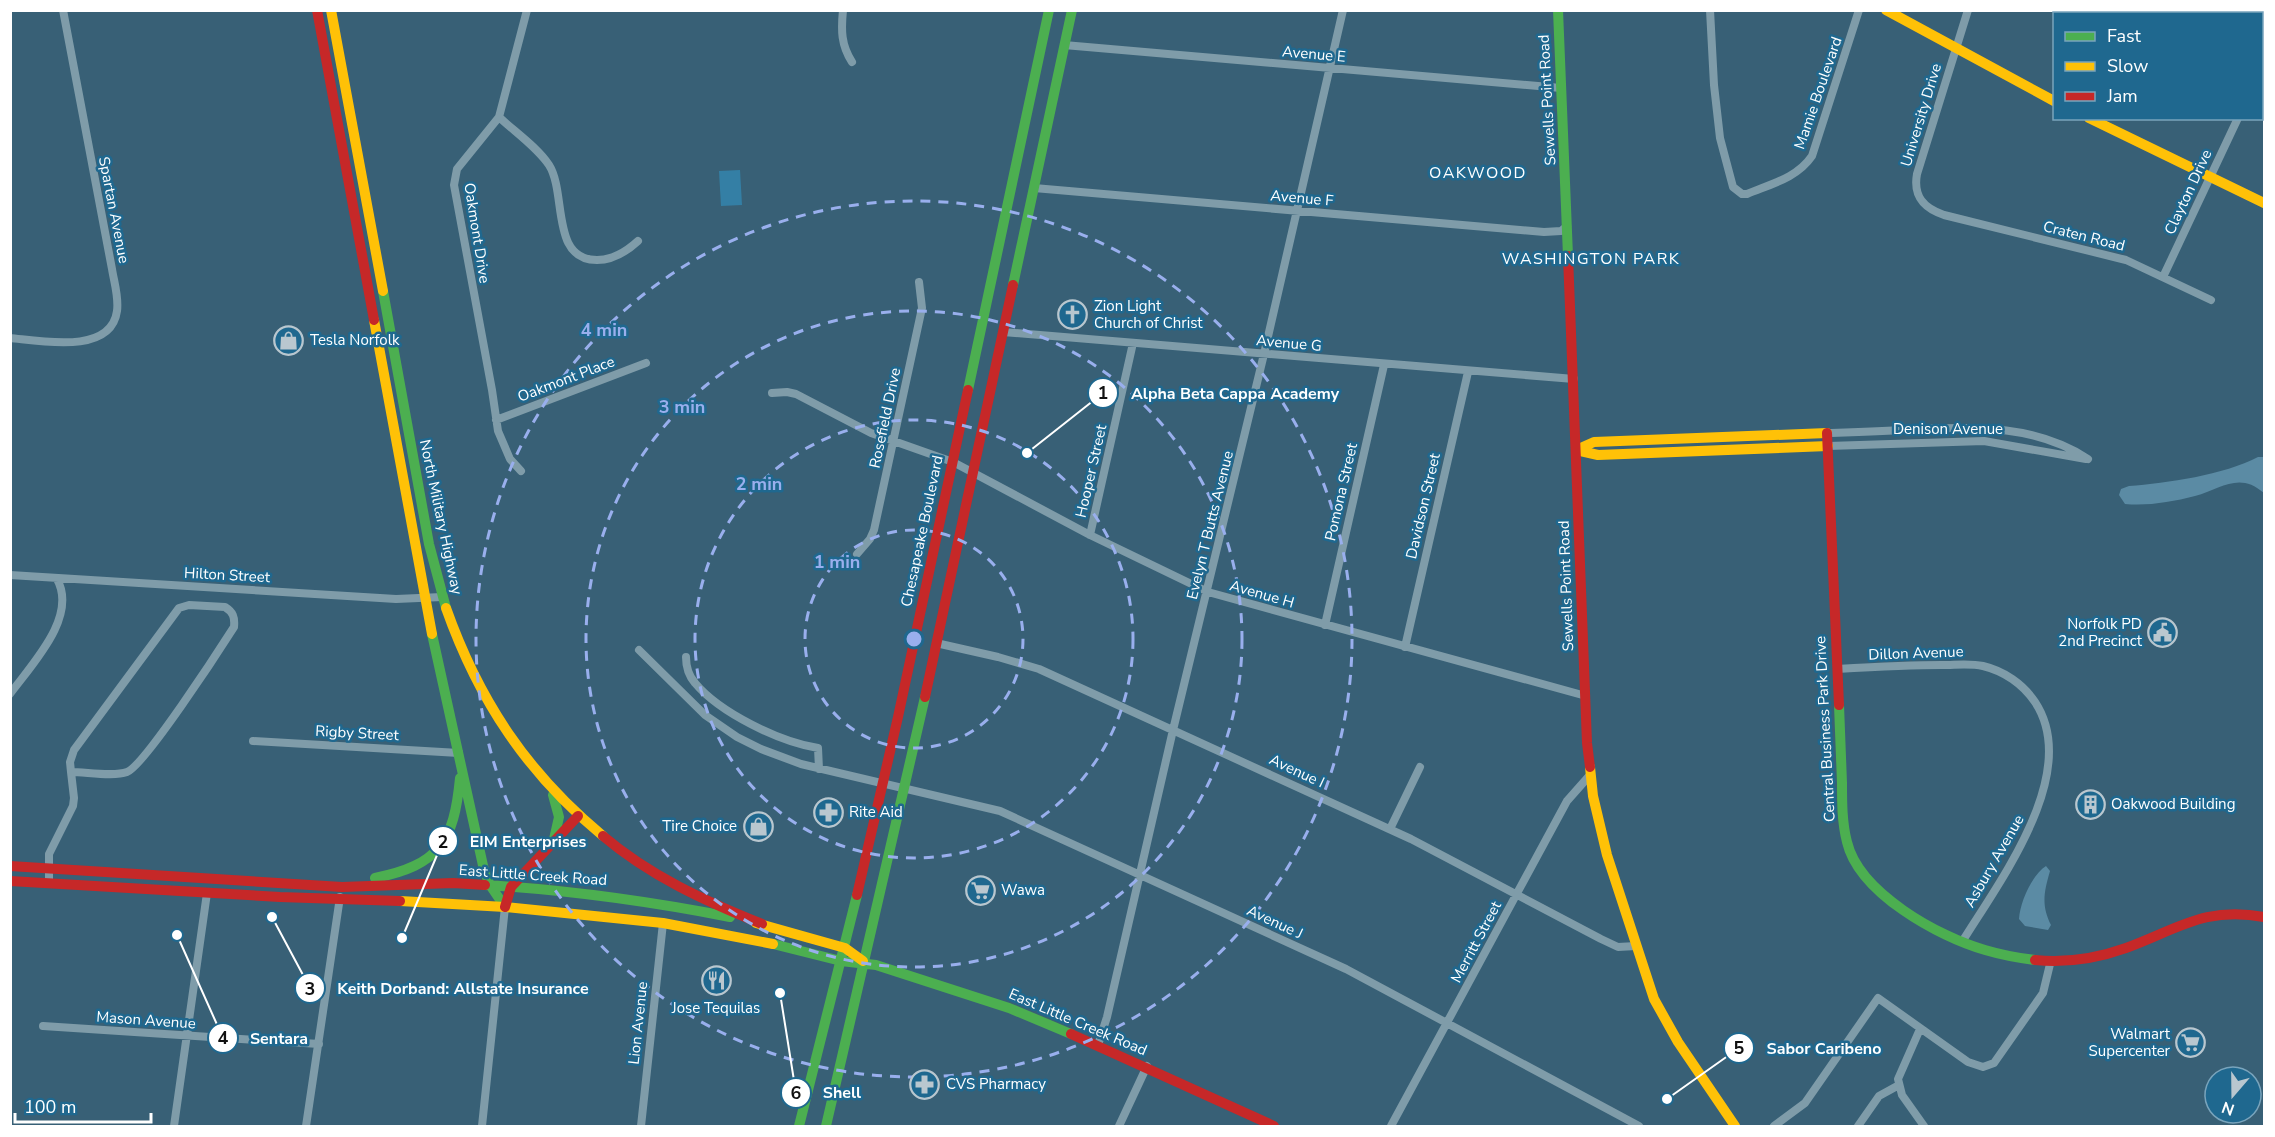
<svg xmlns="http://www.w3.org/2000/svg" width="2275" height="1137" font-family="'Nunito Sans',sans-serif">
<style>
.green{fill:#347fa5}
.water{fill:#5b8ba4}
.lines{fill:none;stroke-linecap:round;stroke-linejoin:round}
.street{stroke:#7f9ca9;stroke-width:8}
.fast{stroke:#4caf50;stroke-width:10}
.slow{stroke:#ffc107;stroke-width:10}
.jam{stroke:#c62828;stroke-width:10}
.ring{fill:none;stroke:#99afed;stroke-width:3;stroke-dasharray:10 8}
.labels{text-anchor:middle;stroke-width:5;stroke-linejoin:round;paint-order:stroke}
.street-label{font-size:15px;fill:#fff;stroke:#1f688f}
.poi-label{font-size:15px;fill:#fff;stroke:#1f688f;text-anchor:start}
.neighbourhood-label{font-size:16px;letter-spacing:1.5px;fill:#fff;stroke:#1f688f}
.centre{fill:#99afed;stroke:#1f688f;stroke-width:3}
.ring-label{font-size:18px;text-anchor:middle;font-weight:bold;fill:#99afed;stroke:#1f688f;stroke-width:5;stroke-linejoin:round;paint-order:stroke}
.leader{fill:none;stroke:#fff;stroke-width:2}
.callout-dot{fill:#fff;stroke:#1f688f;stroke-width:2}
.mark-label{font-size:18px;text-anchor:middle;font-weight:bold;fill:#111}
.callout-label{font-size:16px;text-anchor:middle;font-weight:bold;fill:#fff;stroke:#1f688f;stroke-width:5;stroke-linejoin:round;paint-order:stroke}
</style>
<rect width="100%" height="100%" fill="#386076"/>
<path class="green" d="M740,170l2,35 -21,1 -2,-35z"/>
<path class="water" d="M2258,457h6v36c-25,-22 -43,-4 -69,3 -23,6 -47,10 -70,8l-6,-9 2,-6 8,-3c38,-3 95,-11 129,-29z
M2046,866l4,5c-6,21 -9,34 1,54l-3,5 -23,-4 -6,-7c1,-17 13,-44 27,-53z"/>
<g class="lines">
<path class="street" d="M843,10c-2,20 -2,35 9,52
M1710,10l4,75 6,53 13,49 9,7h5c24,-10 50,-16 65,-38l47,-146
M1968,10l-51,164c-4,22 6,34 27,41l182,45 85,40
M2117,10l6,4
M1064,45l497,43
M2262,69l2,-6
M2262,79l2,1
M499,117c16,15 38,30 50,48 18,28 1,95 48,95 16,0 29,-8 41,-19
M1034,188l510,44 17,-1 6,-5
M2163,277l75,-159
M1003,332l571,47
M10,338c31,3 101,17 107,-27 2,-14 -3,-29 -5,-42l-49,-259
M772,393l15,-1 9,2 75,39 82,29 137,73 118,57 378,104
M496,420l150,-57
M1828,433c30,-1 61,-2 91,-4 59,-2 117,-4 169,30
M1828,446l156,-5 102,18
M521,471l-11,-12 -12,-28 -6,-41 -38,-205 3,-16 42,-52 28,-107
M1090,535l43,-192
M857,554l13,-15 4,-9 48,-222 -3,-26
M10,575l386,24 46,-2
M189,605l36,2c8,5 10,10 9,20 -14,22 -90,139 -107,145 -13,5 -41,0 -56,0l-1,-10 4,-12 105,-142z
M1325,625l59,-260
M936,643l62,14 41,12 372,170 190,100 17,8 18,-1
M1405,647l63,-275
M639,650l66,65 32,22 24,12 40,15 199,47 346,158 293,157
M686,657c0,10 2,18 9,26 25,30 85,59 123,65l1,21
M1837,669c35,-2 70,-4 105,-4 14,0 28,-2 41,1 21,5 40,18 52,36 47,71 -36,180 -73,240
M10,694c22,-30 68,-77 47,-115
M253,741l206,12
M1390,829l30,-62
M49,883v-29l24,-48 1,-8 -3,-26
M43,1026l276,18
M1920,1029l-22,50 4,16 22,31
M1098,1045l9,-28 66,-287 91,-376 79,-344
M174,1126l33,-233
M306,1126l34,-229
M482,1126l23,-219
M641,1126l22,-203
M1119,1126l28,-60
M1391,1126l176,-325 23,-26
M1774,1126l31,-23 73,-105 90,64 15,5 11,-4 49,-70 8,-33
M1858,1126l21,-30 20,-11"/>
<path class="fast" d="M1558,10l10,246
M1013,285l59,-275
M383,291l46,253 17,64
M968,390l81,-380
M432,634l52,236 6,15 15,22
M1839,705c1,26 2,52 3,78 0,19 0,40 5,59 12,51 92,95 138,108 17,5 33,8 50,10
M553,795l6,22 -5,22
M375,878c64,-13 79,-36 85,-100
M485,885c83,5 163,16 245,32
M773,944l68,17 35,4 133,43 62,26
M799,1126l58,-231
M826,1126l99,-429"/>
<path class="slow" d="M331,10l52,281
M1886,10l168,91
M2089,118l175,85
M374,320l58,314
M1576,450l18,-8 233,-9
M1576,450l22,5 230,-9
M446,608c33,93 81,165 157,228
M1590,767l3,29 14,59 47,144 24,43 57,84
M400,901l105,6 158,16 110,21
M756,923l89,25 18,13"/>
<path class="jam" d="M317,10l57,310
M1568,256l19,487 3,24
M1827,433l12,272
M925,697l88,-412
M603,836c47,40 102,65 159,88
M10,866l332,21 111,-4 32,2
M10,881l270,16 120,4
M857,895l41,-178 70,-327
M505,907l6,-20 67,-71
M2035,960c30,3 63,-2 91,-12 52,-19 79,-42 138,-31
M1071,1034l203,92"/>
</g>
<g class="ring">
<circle cx="914" cy="639" r="109"/>
<circle cx="914" cy="639" r="219"/>
<circle cx="914" cy="639" r="328"/>
<circle cx="914" cy="639" r="438"/>
</g>
<defs>
<symbol id="church-ring" viewBox="-11 -11 22 22"><circle r="9.5" fill="#1f688f" stroke="#b9c7cf" stroke-width="1.5"/><path d="M-1.2-6h2.4v3.5h3.3v2.4h-3.3V6h-2.4V-.1h-3.3v-2.4h3.3Z" fill="#b9c7cf"/></symbol>
<symbol id="shop-ring" viewBox="-11 -11 22 22"><circle r="9.5" fill="#1f688f" stroke="#b9c7cf" stroke-width="1.5"/><path d="M-5-2.5h2.3a2.7 3.5 0 0 1 5.4 0H5L5.5 6h-11ZM-1.5-2.5h3a1.5 2.3 0 0 0-3 0Z" fill="#b9c7cf"/></symbol>
<symbol id="civic-ring" viewBox="-11 -11 22 22"><circle r="9.5" fill="#1f688f" stroke="#b9c7cf" stroke-width="1.5"/><path d="M-.6-6.5H3V-4.5H.6V-3L4-1V1h2V6H-6V1h2V-1L-.6-3ZM-1.2 2.5V6h2.4V2.5Z" fill="#b9c7cf"/></symbol>
<symbol id="building-ring" viewBox="-11 -11 22 22"><circle r="9.5" fill="#1f688f" stroke="#b9c7cf" stroke-width="1.5"/><path d="M-4-6H4V6H1V3H-1V6H-4ZM-2.5-4.3h1.7v1.8h-1.7ZM.8-4.3h1.7v1.8H.8ZM-2.5-1h1.7V.8h-1.7ZM.8-1h1.7V.8H.8Z" fill="#b9c7cf"/></symbol>
<symbol id="pharmacy-ring" viewBox="-11 -11 22 22"><circle r="9.5" fill="#1f688f" stroke="#b9c7cf" stroke-width="1.5"/><path d="M-2-6h4v4h4v4h-4v4h-4v-4h-4v-4h4Z" fill="#b9c7cf"/></symbol>
<symbol id="supermarket-ring" viewBox="-11 -11 22 22"><circle r="9.5" fill="#1f688f" stroke="#b9c7cf" stroke-width="1.5"/><path d="M-6-5.5h2.5l.6 2H6L4.5 2H-2.5L-4.4-4H-6ZM-1.5 3.2a1.3 1.3 0 1 0 .1 0ZM3 3.2a1.3 1.3 0 1 0 .1 0Z" fill="#b9c7cf"/></symbol>
<symbol id="restaurant-ring" viewBox="-11 -11 22 22"><circle r="9.5" fill="#1f688f" stroke="#b9c7cf" stroke-width="1.5"/><path d="M-5-6h1v4h1v-4h1v4h1v-4h1v5L-1.5 .5V6h-2V.5L-5-1ZM5-6V6H3V1.5H1.5Q1.5-4 5-6Z" fill="#b9c7cf"/></symbol>
</defs>
<g fill-rule="evenodd">
<use href="#church-ring" x="1056" y="298" width="33" height="33"/>
<use href="#shop-ring" x="272" y="324" width="33" height="33"/>
<use href="#civic-ring" x="2146" y="616" width="33" height="33"/>
<use href="#building-ring" x="2074" y="788" width="33" height="33"/>
<use href="#pharmacy-ring" x="812" y="796" width="33" height="33"/>
<use href="#shop-ring" x="742" y="810" width="33" height="33"/>
<use href="#supermarket-ring" x="964" y="874" width="33" height="33"/>
<use href="#restaurant-ring" x="700" y="964" width="33" height="33"/>
<use href="#supermarket-ring" x="2174" y="1026" width="33" height="33"/>
<use href="#pharmacy-ring" x="908" y="1068" width="33" height="33"/>
</g>
<g class="labels">
<g class="street-label">
<text transform="translate(1314 54) rotate(5)" y="5">Avenue E</text>
<text transform="translate(1818 93) rotate(-71)" y="5">Mamie Boulevard</text>
<text transform="translate(1547 100) rotate(-93)" y="5">Sewells Point Road</text>
<text transform="translate(1921 115) rotate(-73)" y="5">University Drive</text>
<text transform="translate(2188 192) rotate(-65)" y="5">Clayton Drive</text>
<text transform="translate(1302 198) rotate(5)" y="5">Avenue F</text>
<text transform="translate(114 210) rotate(79)" y="5">Spartan Avenue</text>
<text transform="translate(477 233) rotate(81)" y="5">Oakmont Drive</text>
<text transform="translate(2084 236) rotate(14)" y="5">Craten Road</text>
<text transform="translate(1289 343) rotate(5)" y="5">Avenue G</text>
<text transform="translate(566 379) rotate(-21)" y="5">Oakmont Place</text>
<text transform="translate(885 418) rotate(-78)" y="5">Rosefield Drive</text>
<text x="1948" y="434">Denison Avenue</text>
<text transform="translate(1091 471) rotate(-77)" y="5">Hooper Street</text>
<text transform="translate(1341 492) rotate(-77)" y="5">Pomona Street</text>
<text transform="translate(1423 506) rotate(-77)" y="5">Davidson Street</text>
<text transform="translate(441 517) rotate(78)" y="5">North Military Highway</text>
<text transform="translate(1210 525) rotate(-76)" y="5">Evelyn T Butts Avenue</text>
<text transform="translate(922 531) rotate(-78)" y="5">Chesapeake Boulevard</text>
<text transform="translate(227 575) rotate(3)" y="5">Hilton Street</text>
<text transform="translate(1566 586) rotate(-92)" y="5">Sewells Point Road</text>
<text transform="translate(1262 594) rotate(16)" y="5">Avenue H</text>
<text transform="translate(1916 653) rotate(-2)" y="5">Dillon Avenue</text>
<text transform="translate(1825 729) rotate(-93)" y="5">Central Business Park Drive</text>
<text transform="translate(357 733) rotate(3)" y="5">Rigby Street</text>
<text transform="translate(1297 771) rotate(25)" y="5">Avenue I</text>
<text transform="translate(1994 861) rotate(-60)" y="5">Asbury Avenue</text>
<text transform="translate(533 875) rotate(4)" y="5">East Little Creek Road</text>
<text transform="translate(1275 922) rotate(25)" y="5">Avenue J</text>
<text transform="translate(1476 942) rotate(-62)" y="5">Merritt Street</text>
<text transform="translate(146 1020) rotate(4)" y="5">Mason Avenue</text>
<text transform="translate(1078 1022) rotate(23)" y="5">East Little Creek Road</text>
<text transform="translate(638 1023) rotate(-84)" y="5">Lion Avenue</text>
</g>
<g class="poi-label">
<text x="1094" y="311">Zion Light<tspan x="1094" dy="17">Church of Christ</tspan></text>
<text x="310" y="345">Tesla Norfolk</text>
<text x="2142" y="629" text-anchor="end">Norfolk PD<tspan x="2142" dy="17">2nd Precinct</tspan></text>
<text x="2111" y="809">Oakwood Building</text>
<text x="849" y="817">Rite Aid</text>
<text x="737" y="831" text-anchor="end">Tire Choice</text>
<text x="1001" y="895">Wawa</text>
<text x="716" y="1013" text-anchor="middle">Jose Tequilas</text>
<text x="2170" y="1039" text-anchor="end">Walmart<tspan x="2170" dy="17">Supercenter</tspan></text>
<text x="946" y="1089">CVS Pharmacy</text>
</g>
<g class="neighbourhood-label">
<text x="1478" y="178">OAKWOOD</text>
<text x="1591" y="264">WASHINGTON PARK</text>
</g>
</g>
<circle cx="914" cy="639" r="9" class="centre"/>
<g class="ring-label">
<text x="604" y="336">4 min</text>
<text x="682" y="413">3 min</text>
<text x="759" y="490">2 min</text>
<text x="837" y="568">1 min</text>
</g>
<path class="leader" d="M1027 453L1103 393M402 938L443 841M272 917L310 988M177 935L223 1038M1667 1099L1739 1048M780 993L796 1093"/>
<g class="callout-dot">
<circle cx="1027" cy="453" r="6"/>
<circle cx="402" cy="938" r="6"/>
<circle cx="272" cy="917" r="6"/>
<circle cx="177" cy="935" r="6"/>
<circle cx="1667" cy="1099" r="6"/>
<circle cx="780" cy="993" r="6"/>
<circle cx="1103" cy="393" r="15"/>
<circle cx="443" cy="841" r="15"/>
<circle cx="310" cy="988" r="15"/>
<circle cx="223" cy="1038" r="15"/>
<circle cx="1739" cy="1048" r="15"/>
<circle cx="796" cy="1093" r="15"/>
</g>
<g class="mark-label">
<text x="1103" y="399">1</text>
<text x="443" y="848">2</text>
<text x="310" y="995">3</text>
<text x="223" y="1044">4</text>
<text x="1739" y="1054">5</text>
<text x="796" y="1099">6</text>
</g>
<g class="callout-label">
<text x="1235" y="399">Alpha Beta Cappa Academy</text>
<text x="528" y="847">EIM Enterprises</text>
<text x="463" y="994">Keith Dorband: Allstate Insurance</text>
<text x="279" y="1044">Sentara</text>
<text x="1824" y="1054">Sabor Caribeno</text>
<text x="842" y="1098">Shell</text>
</g>
<rect width="2275" height="1137" fill="none" stroke="#ffffff" stroke-width="24"/>
<rect x="2053" y="12" width="210" height="108" fill="#1f688f" stroke="#79a4bc" stroke-width="1.5"/>
<rect x="2065" y="32" width="30" height="9" fill="#4caf50" stroke="#79a4bc" stroke-width="1.5"/>
<text x="2107" y="42" font-size="18" fill="#ffffff">Fast</text>
<rect x="2065" y="62" width="30" height="9" fill="#ffc107" stroke="#79a4bc" stroke-width="1.5"/>
<text x="2107" y="72" font-size="18" fill="#ffffff">Slow</text>
<rect x="2065" y="92" width="30" height="9" fill="#c62828" stroke="#79a4bc" stroke-width="1.5"/>
<text x="2107" y="102" font-size="18" fill="#ffffff">Jam</text>
<g transform="translate(2233 1095) rotate(200)"><circle r="28" fill="#1f688f" stroke="#79a4bc" stroke-width="1.5"/>
<path d="M0-4.5L10 22L0 15L-10 22Z" fill="#b9c7cf"/>
<text y="-9" font-size="16" font-weight="bold" text-anchor="middle" fill="#ffffff">N</text>
</g>
<path d="M15 1113v9h136v-9" fill="none" stroke="#ffffff" stroke-width="3"/>
<text x="24" y="1113" font-size="18" fill="#ffffff" stroke="#1f688f" stroke-width="4.5" paint-order="stroke">100 m</text>
</svg>
